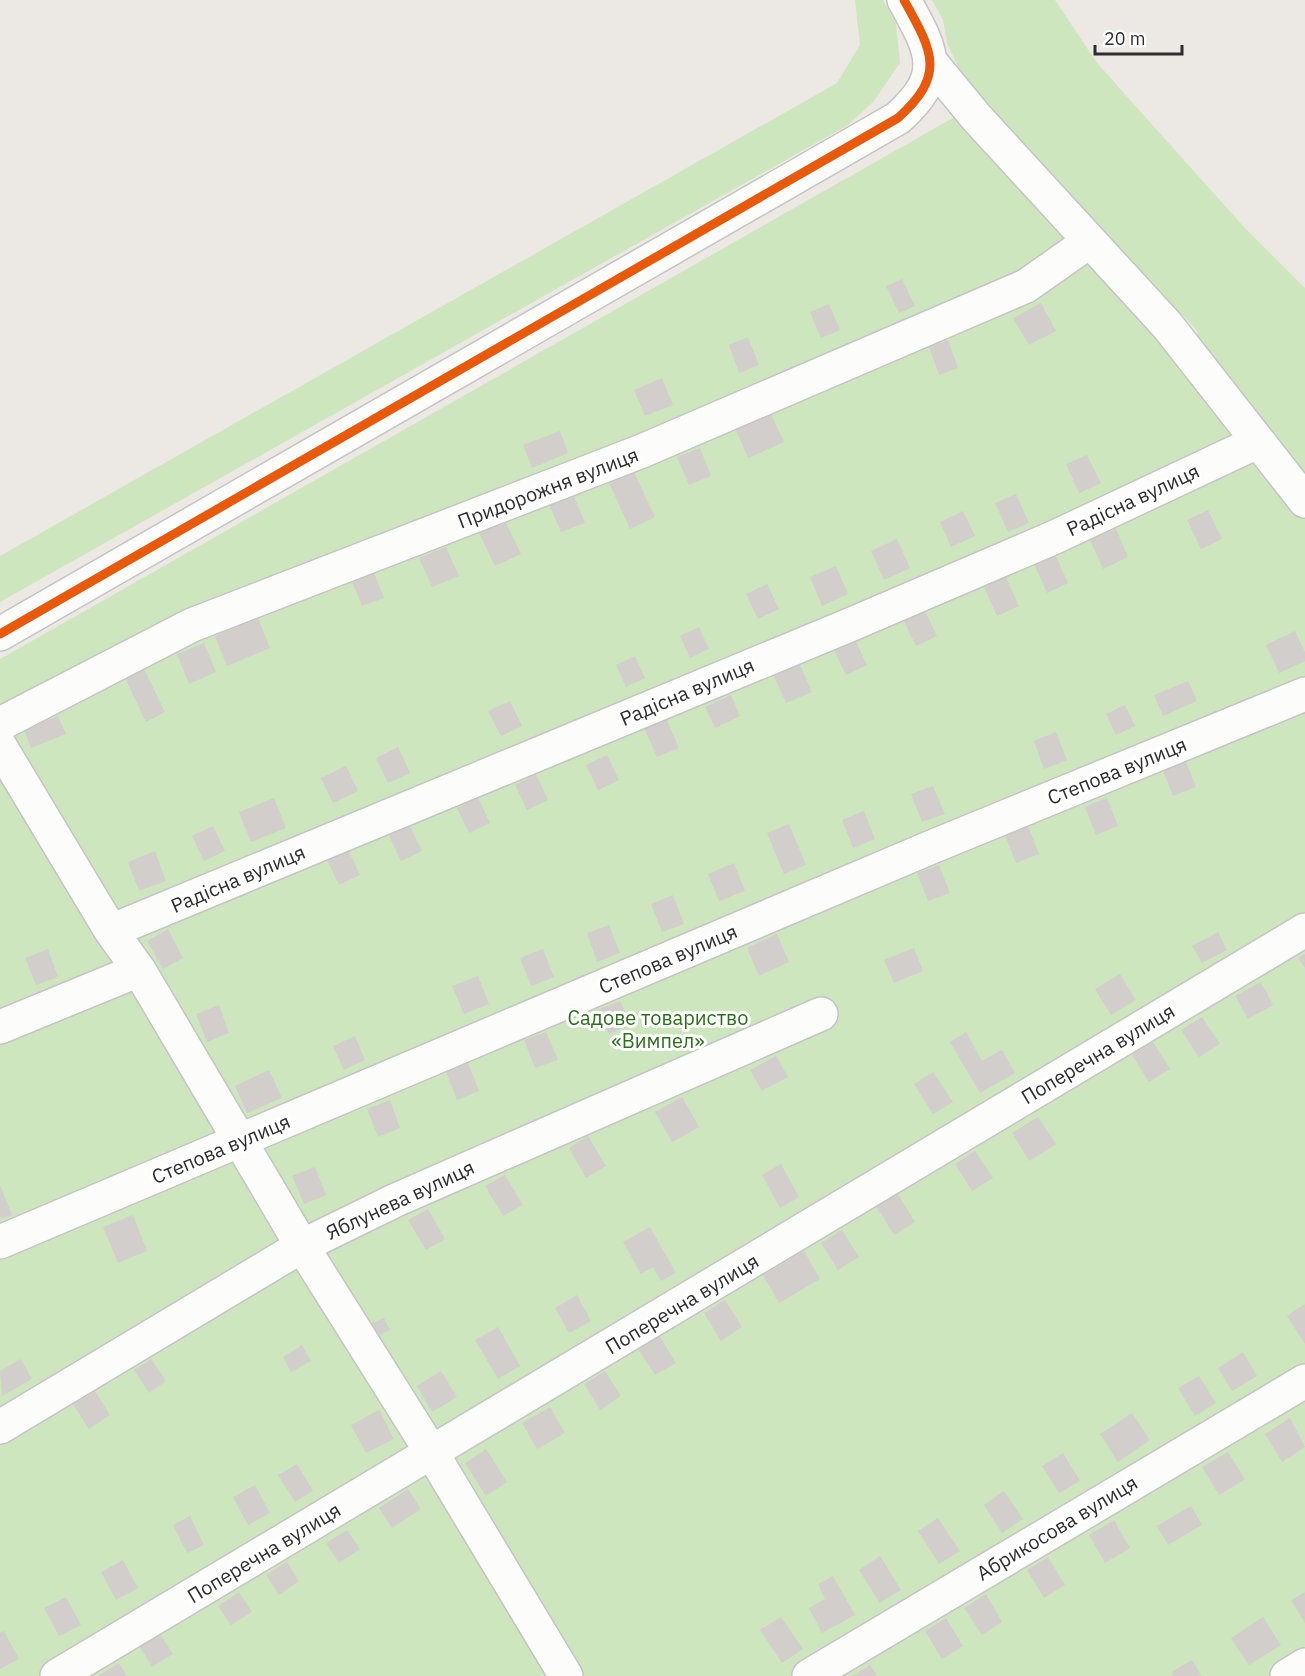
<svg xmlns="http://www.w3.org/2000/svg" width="1305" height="1676" font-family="'IBM Plex Sans',sans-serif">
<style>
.green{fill:#cee6be;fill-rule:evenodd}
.building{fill:#d1cecb}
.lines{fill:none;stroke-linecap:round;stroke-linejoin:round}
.minor-casing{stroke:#c5c4c5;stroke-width:36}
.minor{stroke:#fcfcfb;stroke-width:33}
.cycleway-casing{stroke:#fff;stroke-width:13}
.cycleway{stroke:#e8590c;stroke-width:9}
.labels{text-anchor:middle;stroke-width:6;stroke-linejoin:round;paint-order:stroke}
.street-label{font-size:20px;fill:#2e2e2e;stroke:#fff}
.park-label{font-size:20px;fill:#2c6e1b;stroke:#fff}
</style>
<rect width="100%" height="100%" fill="#ece8e4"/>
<path class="green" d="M855,0h28l13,23 4,40 -26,38 -26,24 -848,477v-46l837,-473 23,-38z
M932,0h123l42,63 146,163 62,62v1388h-1305v-1017l981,-557 -21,-31 -13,-28 -4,-23zM1092,220l98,103 7,8 -1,13z"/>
<path class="building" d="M902,279l13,27 -16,7 -13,-27z
M1041,303l15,28 -27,14 -16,-27z
M829,304l11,26 -19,8 -11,-26z
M748,337l11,28 -20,8 -10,-28z
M948,340l10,28 -19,7 -10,-28z
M662,378l11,27 -28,11 -11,-26z
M771,414l13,28 -36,16 -12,-28z
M560,431l8,22 -36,15 -9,-23z
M700,448l11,28 -22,9 -12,-28z
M1087,455l14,28 -22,10 -13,-29z
M634,472l21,45 -25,12 -21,-46z
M573,494l12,29 -24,9 -12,-28z
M1016,494l13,29 -21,9 -13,-29z
M1208,510l14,29 -21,10 -14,-29z
M963,511l12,25 -24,11 -11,-25z
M505,521l16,33 -26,12 -16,-33z
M1116,529l12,28 -25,12 -13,-29z
M897,539l13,29 -26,12 -13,-29z
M446,547l13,29 -27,11 -13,-29z
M1055,554l13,29 -21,10 -13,-29z
M836,566l12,28 -26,12 -12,-29z
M374,573l10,25 -22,8 -10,-25z
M1006,577l13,29 -22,10 -13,-29z
M767,584l12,25 -21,10 -12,-25z
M925,611l12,25 -21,10 -12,-25z
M258,618l12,30 -43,18 -12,-30z
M699,627l10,22 -19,9 -10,-22z
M1295,631l10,21v9l-26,12 -13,-28z
M855,640l12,25 -21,10 -12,-25z
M204,643l12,29 -27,12 -12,-30z
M635,656l10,22 -19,9 -10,-22z
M799,663l13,29 -26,11 -13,-29z
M143,667l22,45 -19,10 -22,-46z
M1188,681l9,20 -34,15 -9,-21z
M731,695l9,21 -25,12 -10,-21z
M510,701l12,25 -21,10 -13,-25z
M1125,705l10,21 -19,9 -10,-21z
M58,716l8,18 -35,14 -7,-18z
M666,718l13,30 -22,9 -13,-29z
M1056,732l11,28 -23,9 -10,-28z
M398,747l12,26 -22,10 -12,-25z
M607,755l12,25 -21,10 -12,-25z
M1185,759l11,28 -23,9 -11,-28z
M346,766l12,25 -25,12 -12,-25z
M536,774l12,26 -21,10 -12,-25z
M933,786l12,28 -23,8 -11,-28z
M274,798l12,30 -35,14 -12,-30z
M478,798l12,25 -21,10 -12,-25z
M1107,798l11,28 -22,9 -11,-28z
M864,811l11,28 -22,9 -11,-28z
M789,824l17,41 -22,9 -17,-41z
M213,826l12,25 -21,10 -12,-25z
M410,826l12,25 -21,10 -12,-25z
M1028,826l11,28 -23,9 -11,-28z
M348,850l12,25 -21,10 -12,-25z
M155,851l11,30 -27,10 -11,-29z
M734,863l11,28 -26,10 -11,-27z
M939,865l11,28 -22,8 -11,-28z
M673,895l11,29 -22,8 -11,-28z
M609,925l11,28 -23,9 -10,-29z
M168,929l15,29 -20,11 -16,-28z
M1218,932l9,18 -25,13 -10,-17z
M777,934l12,28 -30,14 -12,-28z
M914,948l9,23 -29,12 -10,-23z
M48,949l10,28 -22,8 -11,-27z
M543,949l11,28 -23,9 -11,-28z
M1305,954v14l-7,-10z
M1120,974l16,26 -25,15 -16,-26z
M478,976l11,28 -25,10 -12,-28z
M1261,982l12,23 -25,14 -13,-23z
M620,1001l11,24 -22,9 -11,-24z
M219,1005l10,28 -22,9 -11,-28z
M1202,1017l18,27 -21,13 -18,-27z
M546,1032l12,28 -23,8 -11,-28z
M966,1032l16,29 20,-11 13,23 -35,20 -30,-51z
M355,1036l10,24 -21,10 -11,-24z
M1153,1042l17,27 -21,13 -17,-27z
M776,1056l12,21 -26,14 -12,-21z
M468,1063l11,28 -22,9 -11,-28z
M269,1070l13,28 -35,15 -12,-27z
M933,1072l20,30 -20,12 -19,-30z
M682,1097l17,30 -27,15 -17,-30z
M390,1100l10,28 -22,9 -11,-28z
M1038,1117l18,27 -27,17 -17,-28z
M588,1136l18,30 -20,12 -17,-30z
M975,1151l18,27 -21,13 -17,-27z
M781,1164l18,33 -19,11 -18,-33z
M315,1167l11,28 -22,9 -12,-28z
M505,1175l18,30 -20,11 -18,-30z
M0,1185l12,30 -12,4z
M897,1193l18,29 -21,13 -18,-29z
M428,1209l17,30 -19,11 -18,-30z
M133,1215l14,36 -29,12 -15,-36z
M650,1227l26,46 -15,8 -8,-14 -12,7 -18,-32z
M842,1230l17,27 -21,13 -17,-27z
M804,1251l16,28 -41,24 -16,-28z
M577,1295l14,26 -22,12 -14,-25z
M725,1300l17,27 -21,14 -17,-28z
M1305,1304v40l-18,-28z
M384,1318l6,12 -14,7 -6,-13z
M498,1327l22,39 -22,13 -23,-39z
M659,1335l17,28 -21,12 -17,-26z
M302,1345l9,16 -20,11 -8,-15z
M1243,1352l14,24 -25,15 -14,-23z
M21,1359l11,20 -30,17 -2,-25z
M151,1359l15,22 -17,12 -15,-23z
M441,1371l16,26 -25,15 -15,-26z
M605,1371l16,25 -21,14 -16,-26z
M1199,1376l17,27 -21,13 -17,-28z
M95,1391l15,24 -21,14 -16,-25z
M550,1407l15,26 -28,16 -15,-26z
M379,1410l15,29 -28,14 -15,-28z
M1132,1413l18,27 -32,22 -18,-28z
M1290,1418l15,29 -23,15 -17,-28z
M486,1449l21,33 -21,14 -21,-33z
M1228,1452l17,27 -26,16 -17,-28z
M1063,1453l17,28 -21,12 -17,-27z
M297,1464l16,27 -18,11 -17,-27z
M255,1485l15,28 -22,12 -15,-28z
M408,1489l13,20 -29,19 -13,-20z
M1004,1491l19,28 -21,14 -18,-28z
M1191,1506l11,19 -34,20 -11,-19z
M190,1516l14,29 -17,8 -14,-28z
M938,1518l22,33 -21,13 -21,-33z
M1114,1520l16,28 -25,15 -16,-28z
M347,1530l13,19 -21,14 -13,-20z
M880,1556l21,34 -21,13 -21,-33z
M1048,1557l17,28 -21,13 -17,-28z
M123,1560l15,28 -22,12 -15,-28z
M287,1562l12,19 -20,14 -13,-20z
M833,1576l22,39 -33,18 -13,-25 16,-9 -7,-15z
M239,1592l13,20 -21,13 -13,-19z
M1305,1592v31l-14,-23z
M986,1594l16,28 -20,13 -18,-27z
M66,1597l15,28 -22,11 -15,-28z
M781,1617l22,32 -21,14 -22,-33z
M1263,1617l18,28 -32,20 -18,-27z
M946,1618l17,28 -21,13 -17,-28z
M4,1631l15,28 -19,10v-36z
M160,1634l13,20 -21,13 -12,-20z
M1192,1660l9,16h-27l-3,-4z
M119,1663l8,13h-29z
M870,1665l7,11h-24z"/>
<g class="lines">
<defs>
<path id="minor" d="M930,61l46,56 191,208 138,176
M0,634l898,-516c49,-44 34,-67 6,-118
M0,724l192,-99 450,-174 384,-165 64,-45
M0,746l111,185 28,39 163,276 130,207 134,223
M111,931l741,-307 203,-87 202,-95
M0,1027l139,-57
M0,1242l934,-396 371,-152
M0,1427l302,-181 94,-46 425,-186
M57,1676l1248,-746
M809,1676l496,-295
M1287,1676l18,-11"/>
</defs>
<use href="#minor" class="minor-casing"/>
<use href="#minor" class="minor"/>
<defs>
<path id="cycleway" d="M0,634l898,-516c49,-44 34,-67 6,-118"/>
</defs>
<use href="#cycleway" class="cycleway-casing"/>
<use href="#cycleway" class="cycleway"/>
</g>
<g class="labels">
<g class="street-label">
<text transform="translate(548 488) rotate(-21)" y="7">Придорожня вулиця</text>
<text transform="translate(1133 500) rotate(-25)" y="7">Радісна вулиця</text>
<text transform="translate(687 692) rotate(-23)" y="7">Радісна вулиця</text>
<text transform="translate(1117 771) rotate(-22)" y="7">Степова вулиця</text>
<text transform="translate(238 879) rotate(-23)" y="7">Радісна вулиця</text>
<text transform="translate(668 959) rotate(-23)" y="7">Степова вулиця</text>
<text transform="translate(1098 1054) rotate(-31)" y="7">Поперечна вулиця</text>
<text transform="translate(221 1149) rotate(-23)" y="7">Степова вулиця</text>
<text transform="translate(400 1200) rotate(-25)" y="7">Яблунева вулиця</text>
<text transform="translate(682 1304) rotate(-31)" y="7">Поперечна вулиця</text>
<text transform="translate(1057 1528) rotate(-31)" y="7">Абрикосова вулиця</text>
<text transform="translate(264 1553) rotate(-31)" y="7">Поперечна вулиця</text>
</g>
<g class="park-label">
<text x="658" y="1025">Садове товариство<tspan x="658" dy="23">«Вимпел»</tspan></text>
</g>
</g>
<path d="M1095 45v9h87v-9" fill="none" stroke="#2e2e2e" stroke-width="3"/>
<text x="1104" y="45" font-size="18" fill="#2e2e2e" stroke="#ffffff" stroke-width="4.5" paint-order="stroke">20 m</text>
</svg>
